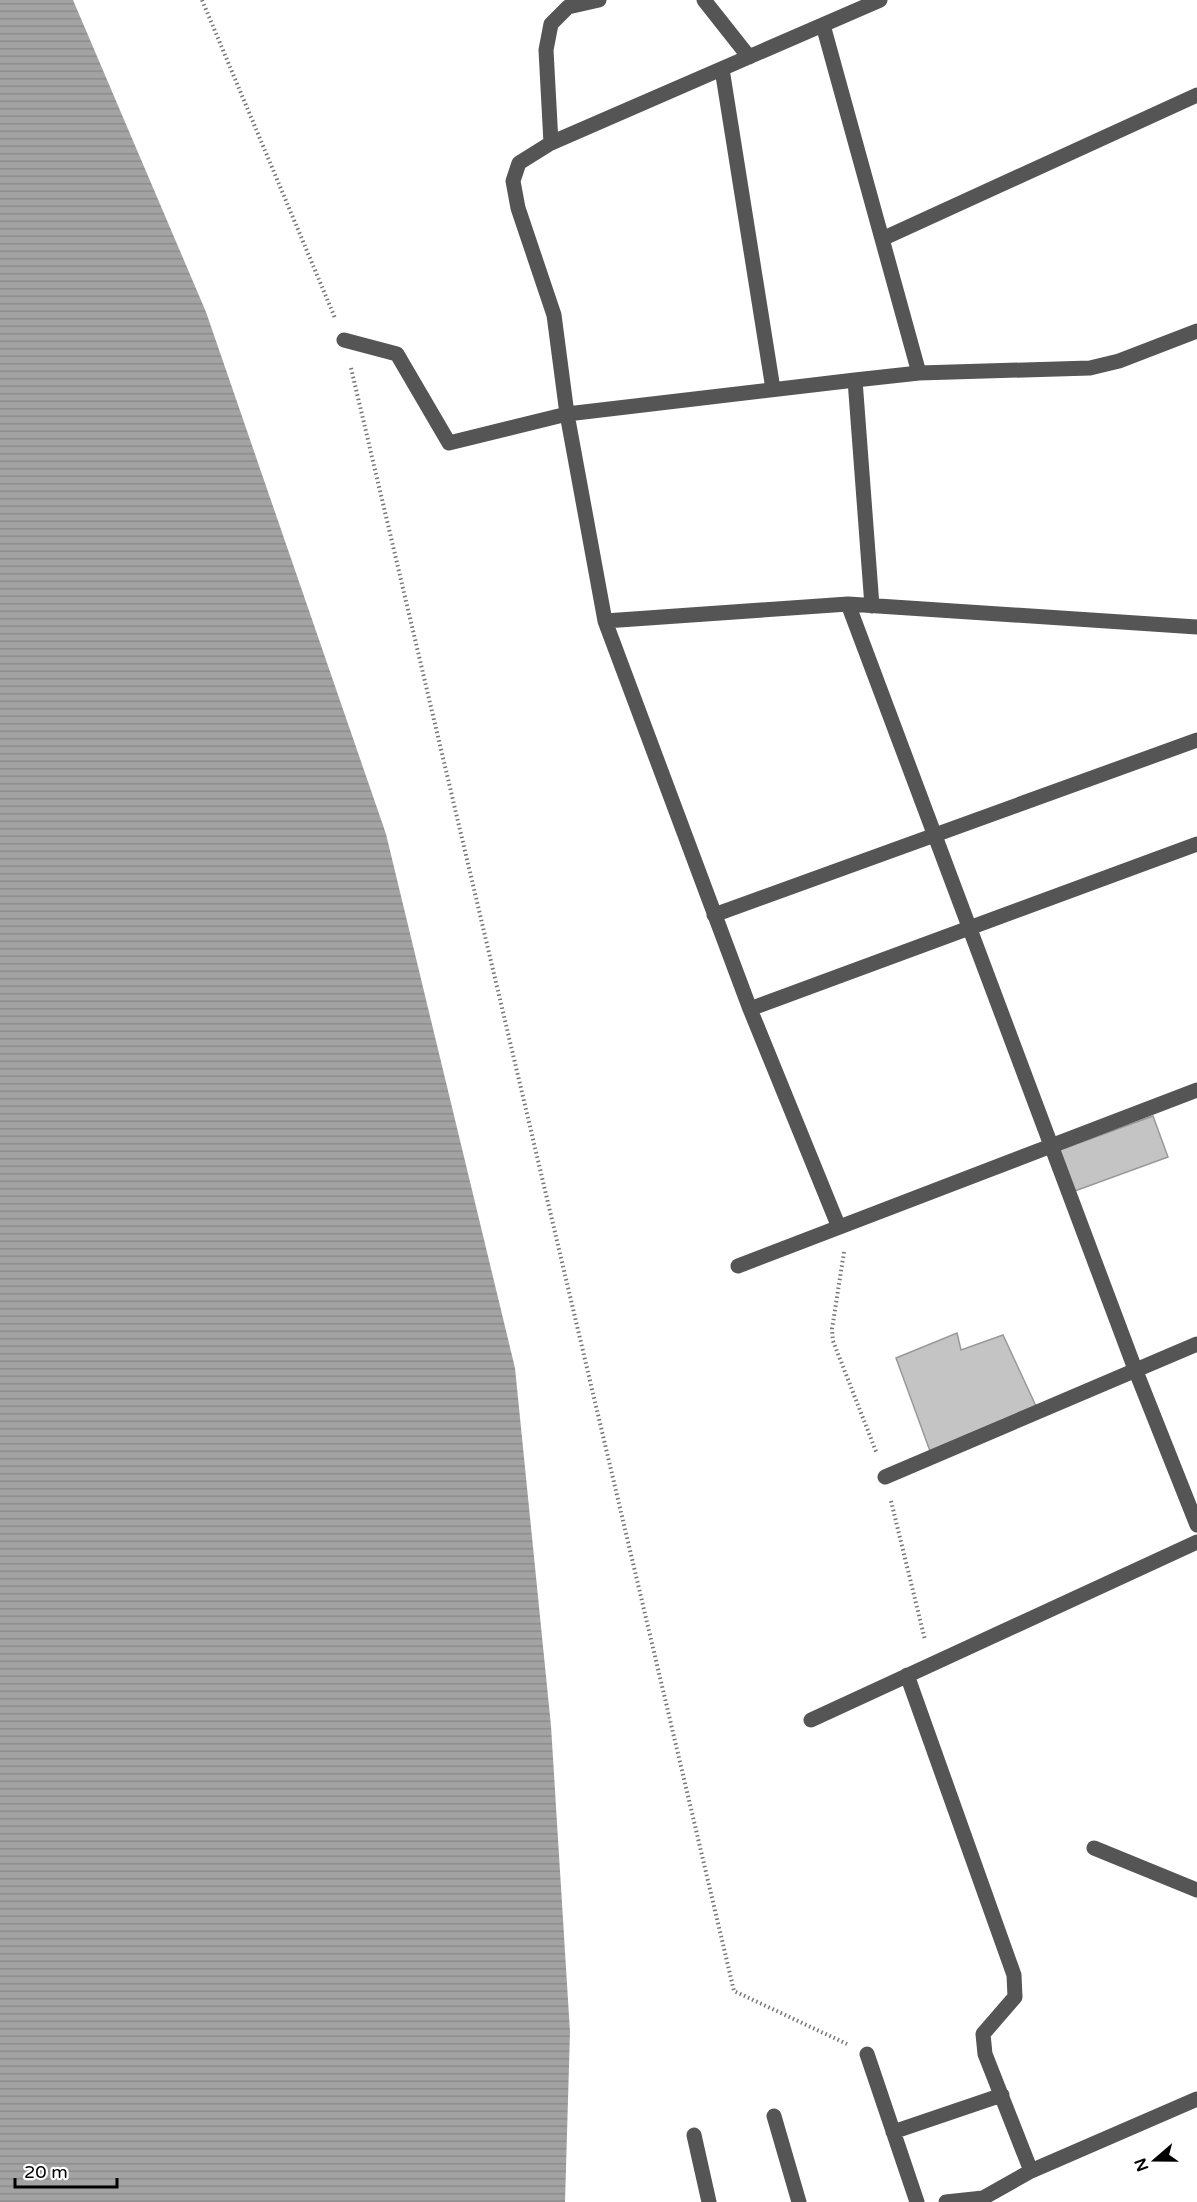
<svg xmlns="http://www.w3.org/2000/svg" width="1197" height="2202" font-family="'Varela Round',sans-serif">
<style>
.water{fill:url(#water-rules)}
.building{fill:#c4c4c4;stroke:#999;stroke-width:1.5}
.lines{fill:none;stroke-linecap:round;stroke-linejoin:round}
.path{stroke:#777;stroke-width:4;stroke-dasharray:1.5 3;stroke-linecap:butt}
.minor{stroke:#555;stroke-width:15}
</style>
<defs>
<pattern id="water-rules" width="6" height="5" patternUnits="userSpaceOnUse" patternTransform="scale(1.5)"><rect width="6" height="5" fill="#a3a3a3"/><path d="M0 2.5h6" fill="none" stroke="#8b8b8b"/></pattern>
</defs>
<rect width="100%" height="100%" fill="#fff"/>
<path class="water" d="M0,0h73l133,312 180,522 129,534 36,358 19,306 -5,170h-565z"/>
<path class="building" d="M1153,1116l15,41 -96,35 -15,-41z
M957,1333l4,17 42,-15 33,71 -106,45 -34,-93z"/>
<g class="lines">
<path class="path" d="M202,0l133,318
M351,368l383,1623 113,53
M844,1252l-12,77 1,12 44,113
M891,1501l34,139"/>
<path class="minor" d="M704,0l45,57
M823,25l96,348
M722,69l51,320
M551,143l-5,-93 5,-26 17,-17 31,-7
M882,239l315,-144
M344,340l53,14 52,89 118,-29 288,-34 64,-7 171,-5 29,-7 78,-30
M855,380l17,226
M848,604l287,765 62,156
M605,621l243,-17 349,23
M714,915l483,-175
M750,1009l447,-165
M838,1225l-88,-216 -145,-388 -38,-207 -13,-99 -36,-107 -5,-27 6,-18 32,-20 329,-143
M738,1266l459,-176
M885,1477l312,-133
M907,1675l107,300 1,22 -32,37 2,20 46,117
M811,1720l386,-178
M1094,1848l103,42
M867,2054l50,148
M774,2116l25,86
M893,2132l109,-37
M694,2135l15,67
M946,2202l37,-4
M981,2202l2,-4 48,-27 166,-72"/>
</g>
<g transform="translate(1155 2160) rotate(250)" stroke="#ffffff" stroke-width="4.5" paint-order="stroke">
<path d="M0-4.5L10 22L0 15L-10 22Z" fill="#000000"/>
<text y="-9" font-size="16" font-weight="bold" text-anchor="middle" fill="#000000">N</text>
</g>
<path d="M15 2178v9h102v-9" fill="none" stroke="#000000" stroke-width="3"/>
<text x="24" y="2178" font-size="18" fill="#000000" stroke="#ffffff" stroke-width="4.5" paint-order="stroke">20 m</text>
</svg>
